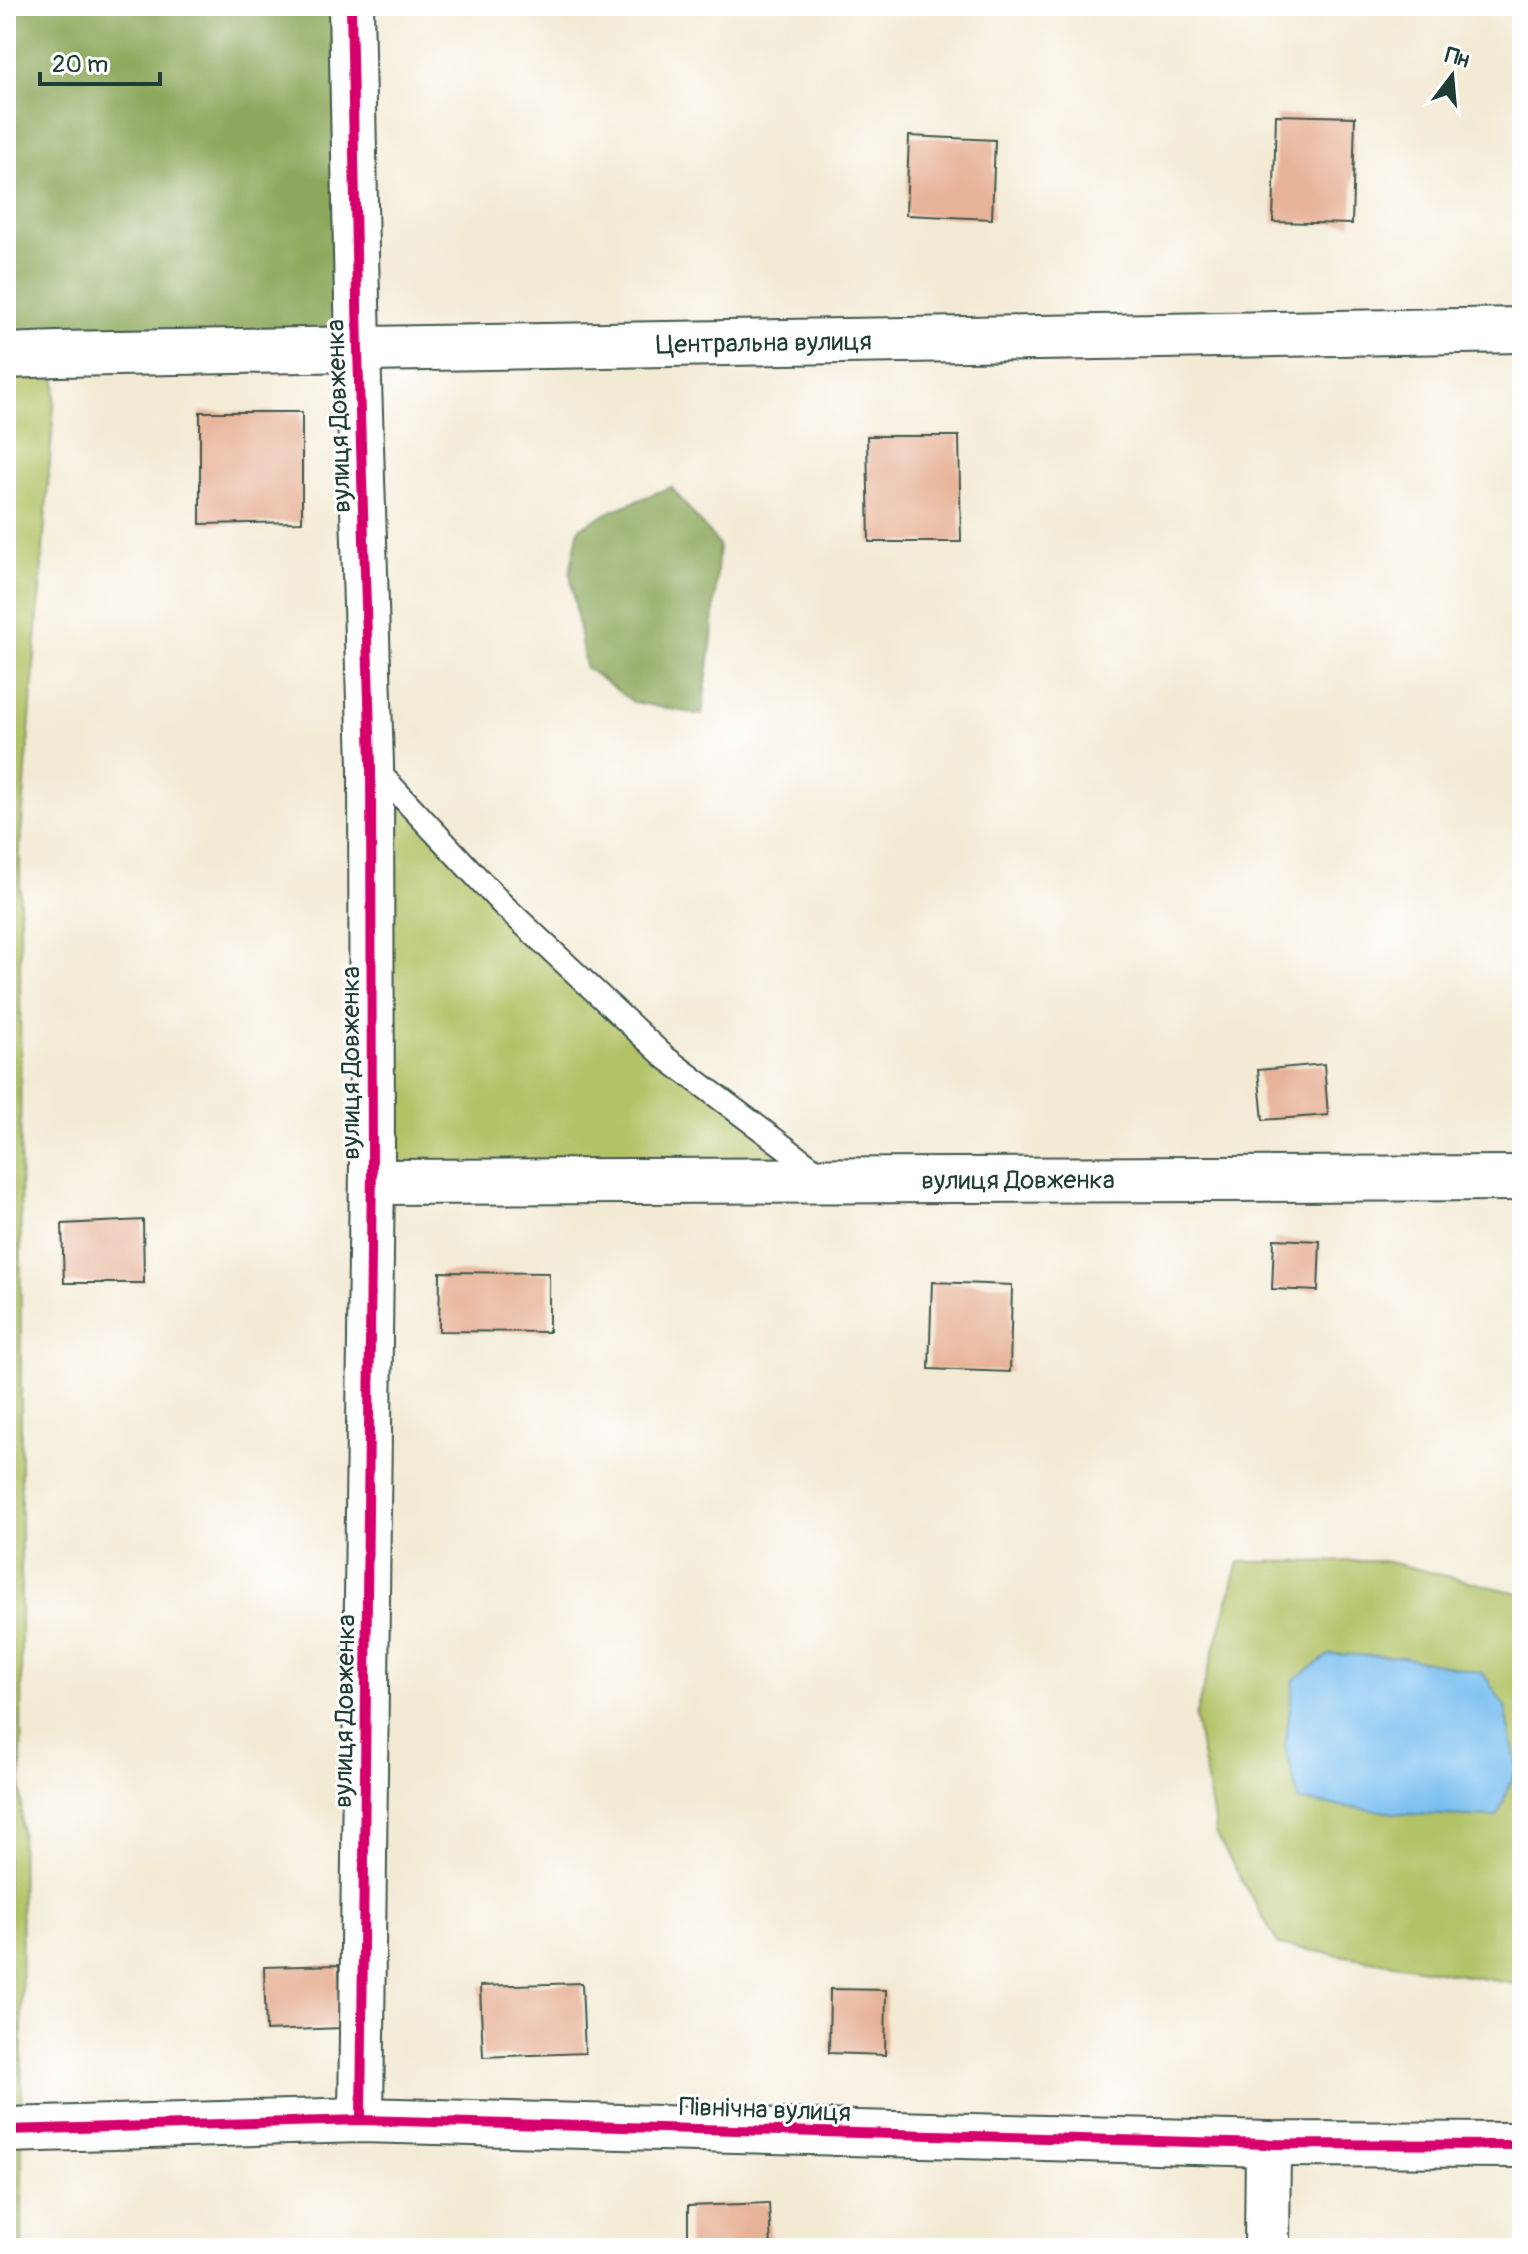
<svg xmlns="http://www.w3.org/2000/svg" width="1528" height="2254" font-family="Pangolin,sans-serif">
<style>
.green{fill:#b2c266;stroke:#68804d;stroke-width:2}
.forest{fill:#8da85b;stroke:#567248;stroke-width:2}
.water{fill:#78bef0;stroke:#4c7e92;stroke-width:2}
.building{fill:#e7b398}
.lines{fill:none;stroke-linecap:round;stroke-linejoin:round}
.lane-casing{stroke:#3f574c;stroke-width:26}
.street-casing{stroke:#3f574c;stroke-width:48}
.lane{stroke:#fff;stroke-width:22}
.street{stroke:#fff;stroke-width:44}
.cycleway-casing{stroke:#fff;stroke-width:15}
.cycleway{stroke:#d6006c;stroke-width:10}
.labels{text-anchor:middle;stroke-width:6;stroke-linejoin:round;paint-order:stroke}
.street-label{font-size:26px;fill:#1f3d34;stroke:#fff}
</style>
<rect width="100%" height="100%" fill="#fff"/>
<filter id="ink" filterUnits="userSpaceOnUse"><feTurbulence type="fractalNoise" baseFrequency=".0125" numOctaves="2"/><feDisplacementMap in="SourceGraphic" scale="16" xChannelSelector="R" yChannelSelector="G"/><feConvolveMatrix kernelMatrix="1 2 1 2 8 2 1 2 1" color-interpolation-filters="sRGB"/></filter>
<filter id="wash" filterUnits="userSpaceOnUse"><feTurbulence type="fractalNoise" baseFrequency=".006" numOctaves="4" result="noise"/><feDisplacementMap in="SourceGraphic" scale="32" xChannelSelector="R" yChannelSelector="G"/><feGaussianBlur stdDeviation="1.8" result="paint"/><feColorMatrix in="noise" values="0 0 0 0 0 0 0 0 0 0 0 0 0 0 0 0 0 1.4 0 .05"/><feComposite in="paint" operator="in"/></filter>
<g filter="url(#wash)">
<rect width="100%" height="100%" fill="#f3ead4"/>
<path class="green" d="M58,354l-38,495 2,1399h-16v-1892z
M371,764l295,293 163,123 -457,-14z
M1384,1561l138,33v391l-243,-40 -62,-108 -22,-120 44,-155z"/>
<path class="forest" d="M6,6h354l-2,344 -352,6z
M671,487l48,58 -7,93 -10,77 -69,-13 -48,-35 -15,-95 9,-44 35,-18z"/>
<path class="water" d="M1330,1654l73,3 80,16 22,34 12,60 -20,50 -94,-3 -104,-13 -14,-56 9,-65z"/>
<g id="blocks">
<path class="building" d="M1276,115l79,2 -3,107 -79,-2z
M909,136l86,4 -3,79 -86,-4z
M200,412h102v110l-102,2z
M867,436h92l2,106h-92z
M1324,1064l4,51 -65,5 -5,-50z
M143,1220l1,63h-80l-2,-59z
M1274,1239l46,2 -2,50 -46,-2z
M440,1272l109,1v59l-110,-1z
M932,1282l80,3 -2,87 -81,-3z
M339,1965l2,63 -75,3 -2,-64z
M582,1983l3,70 -102,4 -3,-71z
M830,1989l56,1 -1,65 -56,-2z
M769,2203l2,45h-83v-42z"/>
</g>
</g>
<g filter="url(#ink)">
<use href="#blocks" fill-opacity="0" stroke="#3f574c" stroke-width="2"/>
<g class="lines">
<defs>
<path id="lane" d="M372,765l130,139 164,154 156,117"/>
<g id="street">
<path d="M351,6l7,344 13,414 1,402 -11,954"/>
<path id="s1" d="M6,356l52,-2 1464,-24"/>
<path id="s2" d="M372,1182l1150,-4"/>
<path d="M6,2130l355,-10 907,24 254,1"/>
<path d="M1267,2248l1,-104"/>
</g>
</defs>
<use href="#lane" class="lane-casing"/>
<use href="#street" class="street-casing"/>
<use href="#lane" class="lane"/>
<use href="#street" class="street"/>
<defs>
<path id="cycleway" d="M351,6l7,344 13,414 1,402 -11,954
M6,2130l355,-10 907,24 254,1"/>
</defs>
<use href="#cycleway" class="cycleway-casing"/>
<use href="#cycleway" class="cycleway"/>
</g>
</g>
<g class="labels">
<g class="street-label">
<text dy="9" stroke="none"><textPath href="#s1" startOffset="758">Центральна вулиця</textPath></text>
<text transform="translate(338 416) rotate(-92)" y="9">вулиця Довженка</text>
<text transform="translate(350 1063) rotate(-90)" y="9">вулиця Довженка</text>
<text dy="9" stroke="none"><textPath href="#s2" startOffset="646">вулиця Довженка</textPath></text>
<text transform="translate(344 1711) rotate(-89)" y="9">вулиця Довженка</text>
<text transform="translate(765 2109) rotate(2)" y="9">Північна вулиця</text>
</g>
</g>
<rect width="1528" height="2254" fill="none" stroke="#fff" stroke-width="32"/>
<g transform="translate(1452 76) rotate(16)" stroke="#ffffff" stroke-width="6" paint-order="stroke">
<path d="M0-6L14 30L0 20L-14 30Z" fill="#1f3d34"/>
<text y="-12" font-size="22" font-weight="bold" text-anchor="middle" fill="#1f3d34">Пн</text>
</g>
<path d="M40 72v12h120v-12" fill="none" stroke="#1f3d34" stroke-width="4"/>
<text x="52" y="72" font-size="24" fill="#1f3d34" stroke="#ffffff" stroke-width="6" paint-order="stroke">20 m</text>
</svg>
